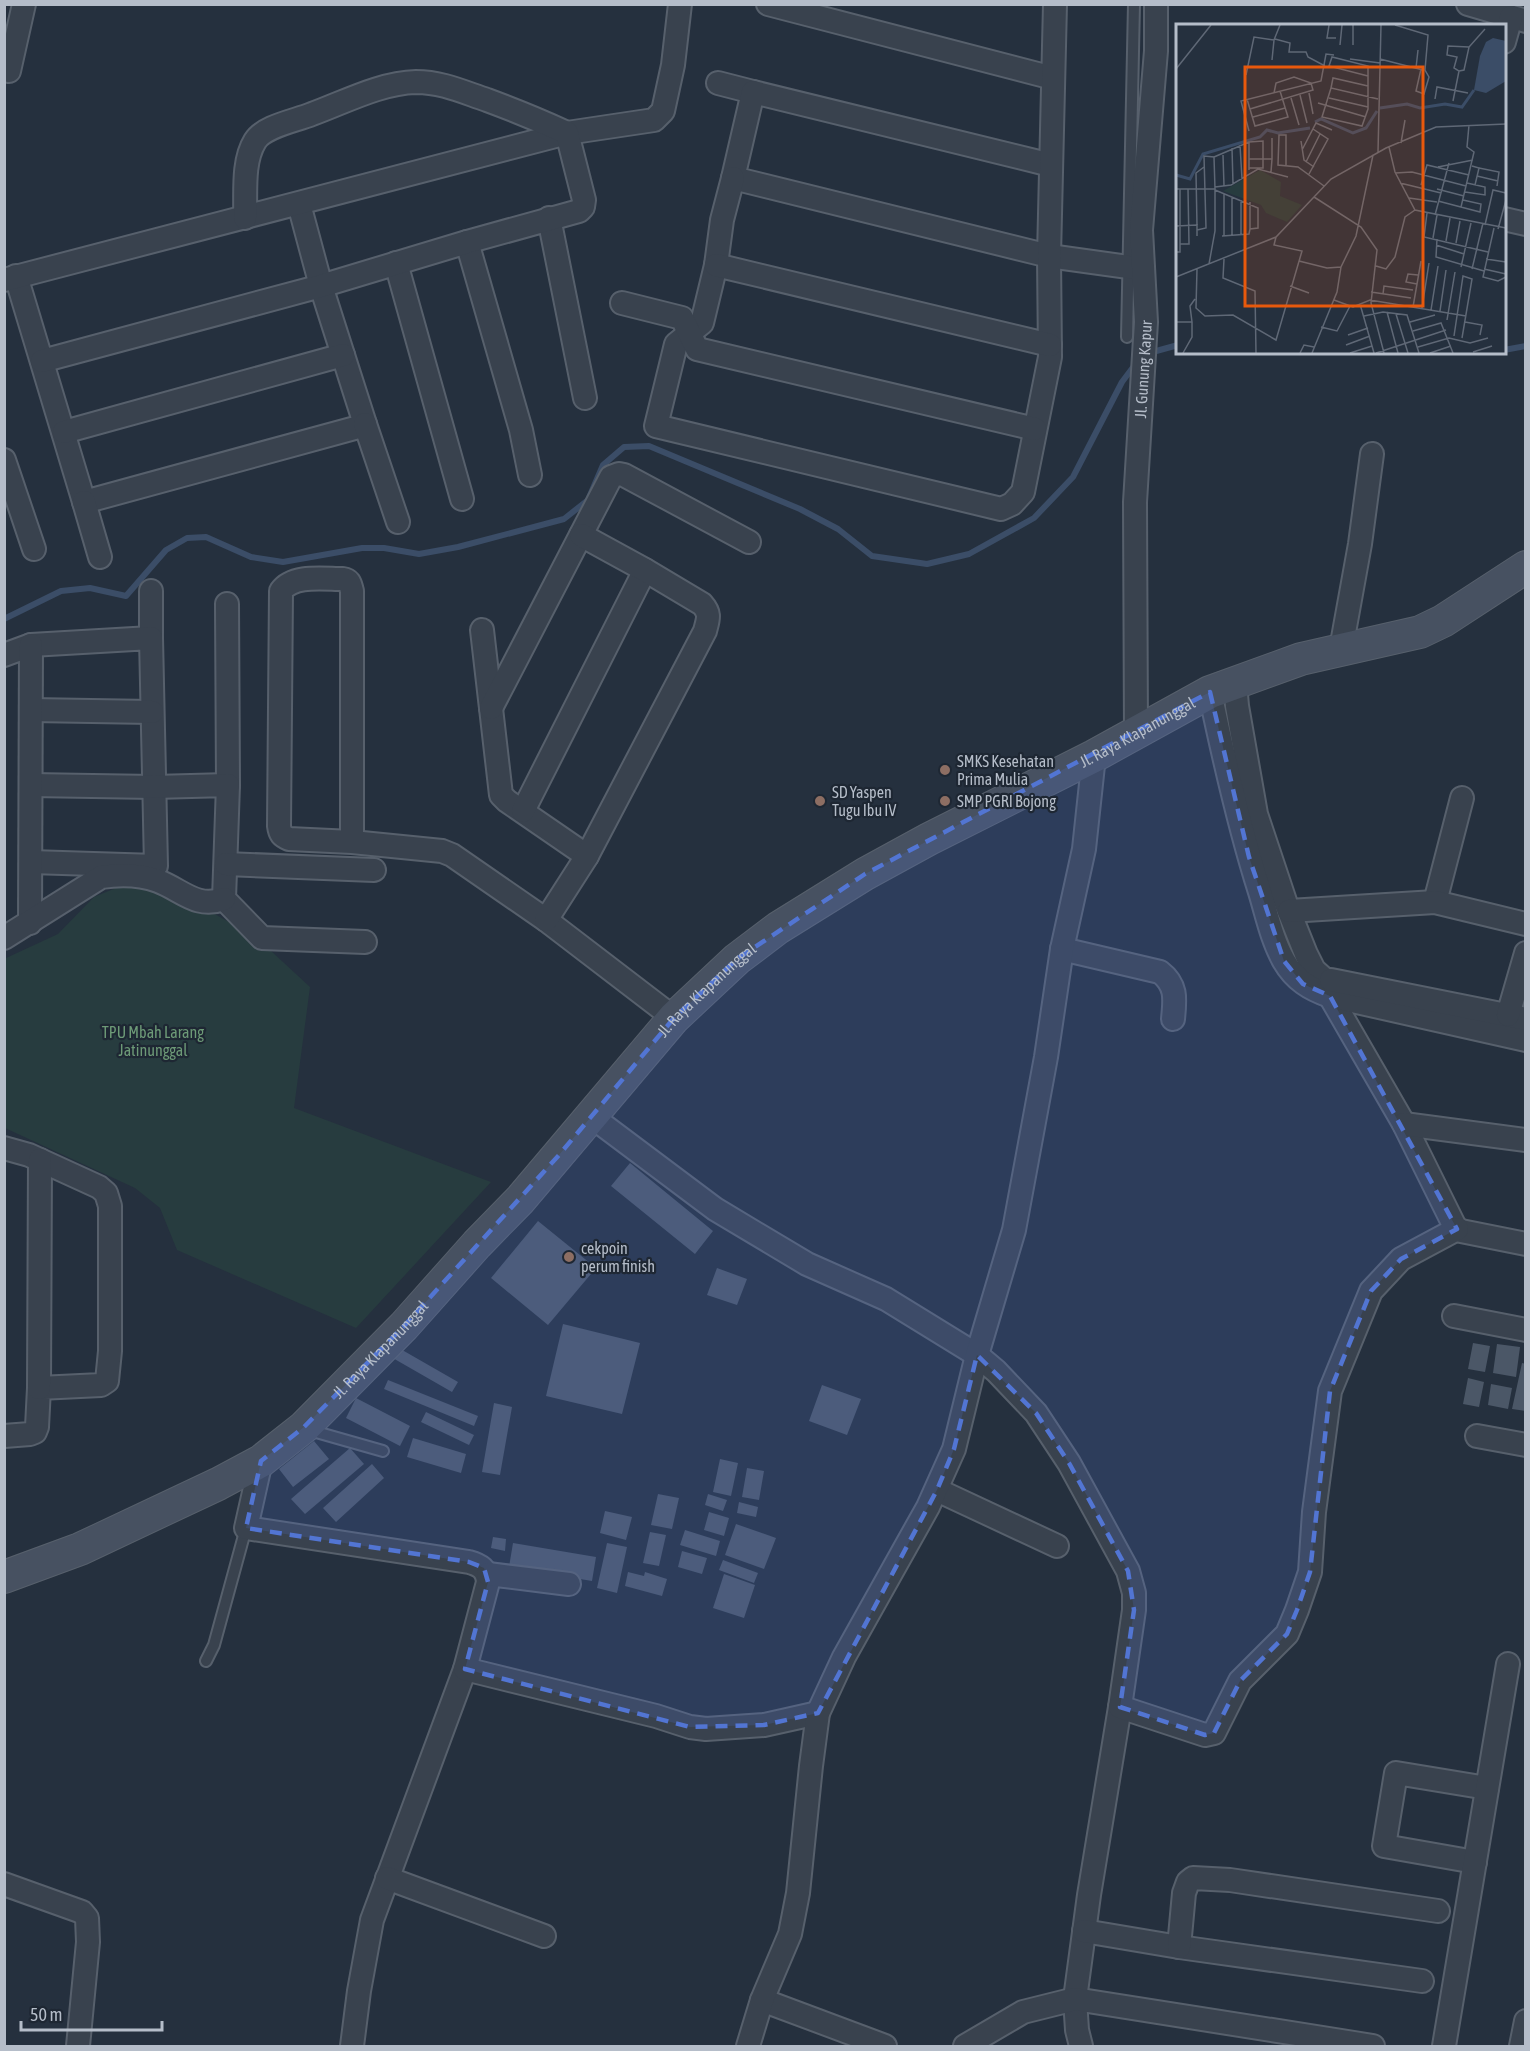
<svg xmlns="http://www.w3.org/2000/svg" width="1530" height="2051" font-family="'Asap Condensed',sans-serif">
<style>
.green{fill:#273c3f}
.lines{fill:none;stroke-linecap:round;stroke-linejoin:round}
.stream{stroke:#3b4d67;stroke-width:6}
.building{fill:#4b5767}
.lane-casing{stroke:#57606c;stroke-width:14}
.street-casing{stroke:#57606c;stroke-width:26}
.secondary-casing{stroke:#57606c;stroke-width:34}
.lane{stroke:#39424e;stroke-width:10}
.street{stroke:#39424e;stroke-width:22}
.secondary{stroke:#475161;stroke-width:32}
.marked{fill:#5275d3;fill-opacity:0.2;stroke:#5275d3;stroke-width:4.5;stroke-dasharray:12 8;stroke-linejoin:round}
.education-dot{fill:#8d6e63;stroke:#1e2733;stroke-width:2}
.labels{text-anchor:middle;stroke-width:4.5;stroke-linejoin:round;paint-order:stroke}
.street-label{font-size:16px;fill:#b5bdc9;stroke:#1e2733}
.poi-label{font-size:16px;fill:#b5bdc9;stroke:#1e2733;text-anchor:start}
.park-label{font-size:16px;fill:#6d9a77;stroke:#1e2733}
.inset-river{fill:none;stroke:#3b4d67;stroke-width:3}
.inset-road{fill:none;stroke:#5f6876;stroke-width:1.5}
.view{fill:#e8590c;fill-opacity:0.15;stroke:#e8590c;stroke-width:3}
.inset-edge{fill:none;stroke:#b5bdc9;stroke-width:3}
</style>
<rect width="100%" height="100%" fill="#25303e"/>
<path class="green" d="M128,883l55,13 74,42 53,49 -16,121 197,74 -135,146 -179,-78 -17,-42 -25,-20 -130,-60 -1,-169 54,-25 36,-37z"/>
<g class="lines">
<path class="stream" d="M1504,350l22,-4
M1149,353l29,-8
M4,619l57,-28 29,-3 36,8 40,-46 21,-12 19,-1 45,20 32,5 79,-14h22l35,6 39,-7 106,-28 24,-19 15,-35 21,-18 25,-1 151,63 38,20 34,27 55,8 42,-10 65,-36 39,-41 49,-95 15,-20"/>
</g>
<path class="building" d="M630,1163l83,68 -18,23 -84,-68z
M538,1221l58,47 -48,57 -57,-47z
M717,1268l30,11 -10,26 -30,-10z
M563,1324l77,19 -18,71 -76,-18z
M1473,1343l17,3 -5,26 -17,-3z
M1497,1344l23,3 -4,30 -23,-4z
M397,1347l61,35 -6,10 -61,-35z
M1522,1363l4,1v47l-14,-2z
M1468,1378l16,4 -5,25 -16,-3z
M388,1380l90,36 -4,10 -90,-37z
M1491,1384l21,4 -4,21 -20,-4z
M822,1385l39,14 -14,36 -38,-14z
M356,1398l54,28 -10,20 -54,-28z
M494,1403l18,4 -12,68 -18,-3z
M426,1412l48,23 -5,10 -48,-23z
M413,1438l53,16 -5,19 -54,-16z
M314,1441l15,18 -36,28 -14,-18z
M350,1448l14,16 -59,50 -14,-15z
M720,1459l18,4 -7,33 -18,-4z
M372,1464l12,14 -48,44 -13,-14z
M747,1468l17,3 -5,29 -17,-3z
M658,1494l21,4 -7,31 -21,-4z
M708,1494l19,6 -4,11 -18,-6z
M739,1502l19,5 -2,10 -19,-4z
M605,1511l27,6 -6,23 -26,-7z
M709,1512l20,6 -5,18 -20,-6z
M736,1524l40,14 -12,31 -39,-14z
M685,1530l35,11 -4,15 -36,-11z
M650,1532l16,3 -7,31 -16,-3z
M493,1537l13,2 -1,12 -14,-3z
M513,1543l83,14 -4,24 -83,-14z
M607,1543l20,4 -10,46 -20,-5z
M682,1551l25,7 -5,16 -24,-7z
M723,1560l35,13 -4,10 -35,-13z
M628,1572l16,4 1,-4 22,7 -5,17 -37,-10z
M724,1574l31,11 -11,33 -31,-10z"/>
<g class="lines">
<defs>
<path id="lane" d="M1127,337l7,-333
M309,1430l74,21
M206,1661l8,-16 32,-117"/>
<g id="street">
<path d="M768,4l285,74"/>
<path d="M1468,4l58,17"/>
<path d="M1504,42l7,-25"/>
<path d="M9,71l15,-67"/>
<path d="M718,83l35,9"/>
<path d="M1051,165l-298,-73 -20,86 316,78 94,13"/>
<path d="M733,178l-11,42 -6,45 -14,58 -26,21 -20,82 345,83 11,-5 11,-12 27,-135 -1,-101 6,-252"/>
<path d="M549,218l36,180"/>
<path d="M1504,219l22,5"/>
<path d="M467,242l54,188 9,45"/>
<path d="M396,263l66,236"/>
<path d="M716,265l334,80"/>
<path d="M16,276l68,226 271,-74 10,-4 -44,-138 -22,-82"/>
<path d="M4,280l563,-147 87,-13 9,-9 10,-46 7,-61"/>
<path d="M622,303l60,15 15,31 338,80"/>
<path d="M42,361l279,-75 146,-44 112,-31 4,-4 1,-7 -17,-67c-26,-12 -53,-23 -80,-33 -24,-8 -45,-18 -71,-18 -36,1 -71,20 -104,32 -17,7 -48,12 -57,27 -13,21 -9,53 -10,77"/>
<path d="M365,424l33,98"/>
<path d="M64,432l279,-77"/>
<path d="M4,460l30,89"/>
<path d="M84,502l16,55"/>
<path d="M151,591v47"/>
<path d="M227,604l1,181"/>
<path d="M482,630l19,165 6,6 80,55"/>
<path d="M1341,649l19,-105 12,-90"/>
<path d="M4,655l27,-10 120,-7 5,228 -125,-4"/>
<path d="M1235,683l2,23 19,108 30,90 20,50 8,16 10,9 6,17 74,128 51,103 6,4 65,13"/>
<path d="M1210,692c14,67 29,134 50,200 7,23 12,48 24,69 11,19 26,28 46,35l196,44"/>
<path d="M491,708l120,-231 8,-3 5,1 125,67"/>
<path d="M31,710l121,2"/>
<path id="s1" d="M1136,733l-1,-231 11,-180 -5,-92 15,-179v-47"/>
<path d="M31,785l123,2 74,-2 -4,114 38,39 103,4"/>
<path d="M523,811l122,-241"/>
<path d="M352,842v-251c-2,-7 -2,-11 -9,-12 -19,0 -50,-5 -62,12l-2,235c1,8 3,10 10,13l63,3 90,9 10,4 94,65 128,98"/>
<path d="M226,864l148,6"/>
<path d="M1435,902l27,-104"/>
<path d="M1289,911l146,-9 91,22"/>
<path d="M546,920l41,-64 118,-225c3,-12 6,-17 -3,-27l-57,-34 -64,-35"/>
<path d="M30,923l1,-278"/>
<path d="M4,938l97,-61c20,-3 38,-3 57,4 24,9 38,28 66,18"/>
<path d="M1062,949l98,23c17,13 15,27 13,47"/>
<path d="M1331,980l195,39"/>
<path d="M1508,1015l18,-62"/>
<path d="M591,1116l124,93 92,55 79,35 91,56 19,16 40,42 33,50 59,108 6,22v17l-14,97 -31,188 -14,104 2,31 4,16"/>
<path d="M1404,1124l122,16"/>
<path d="M4,1148l25,7 70,32 7,6 4,13v145l-3,30 -6,4 -62,3 -2,39 -2,5 -5,2 -26,2"/>
<path d="M1454,1316l72,14"/>
<path d="M39,1388l1,-228"/>
<path d="M1477,1436l49,9"/>
<path d="M261,1461l-15,67 223,34c11,3 18,7 19,20l-23,87 -93,251 -13,71 -7,55"/>
<path d="M937,1490l120,56"/>
<path d="M488,1574l81,10"/>
<path d="M465,1669l191,47 34,11 16,2 58,-4 54,-12"/>
<path d="M1120,1707l85,28 9,-2 26,-52 47,-47 10,-24 13,-38 4,-60 16,-121 41,-100 30,-32 56,-30"/>
<path d="M1475,1862l-91,-16 12,-73 91,15"/>
<path d="M387,1878l157,58"/>
<path d="M4,1884l78,28 5,6 1,24 -10,104"/>
<path d="M1084,1931l95,16 243,34"/>
<path d="M1179,1947l5,-54 4,-11 5,-4 37,2 208,31"/>
<path d="M762,2000l123,46"/>
<path d="M748,2046l14,-46 28,-66 8,-41 13,-127 7,-53 26,-56 84,-150 26,-58 23,-94 37,-125 32,-173 16,-108 22,-100 10,-93"/>
<path d="M965,2046l58,-34 52,-13 298,47"/>
<path d="M1444,2046l64,-382"/>
<path d="M1521,2046l5,-25"/>
</g>
<g id="secondary">
<path id="s2" d="M4,1577l76,-28 138,-65 43,-23 43,-34 100,-101 73,-82 43,-44 154,-182 63,-59 41,-31 87,-54 64,-35 165,-83 116,-64 91,-33 119,-27 23,-11 83,-54"/>
</g>
</defs>
<use href="#lane" class="lane-casing"/>
<use href="#street" class="street-casing"/>
<use href="#secondary" class="secondary-casing"/>
<use href="#lane" class="lane"/>
<use href="#street" class="street"/>
<use href="#secondary" class="secondary"/>
</g>
<path class="marked" d="M1210,692l39,165 35,104 19,23 27,12 127,233 -56,30 -30,32 -41,100 -20,181 -13,38 -10,24 -47,47 -26,52 -9,2 -85,-28 14,-97 -6,-39 -59,-108 -33,-50 -59,-58 -23,94 -17,41 -119,223 -54,12 -74,2 -225,-58 23,-87 -4,-14 -15,-6 -223,-34 15,-67 43,-34 100,-101 155,-171 115,-137 63,-59 128,-85z"/>
<g class="education-dot">
<circle cx="945" cy="770" r="6"/>
<circle cx="820" cy="801" r="6"/>
<circle cx="945" cy="801" r="6"/>
<circle cx="569" cy="1257" r="6"/>
</g>
<g class="labels">
<g class="street-label">
<text dy="6" stroke="none"><textPath href="#s1" startOffset="364">Jl. Gunung Kapur</textPath></text>
<text dy="6" stroke="none"><textPath href="#s2" startOffset="1436">Jl. Raya Klapanunggal</textPath></text>
<text dy="6" stroke="none"><textPath href="#s2" startOffset="932">Jl. Raya Klapanunggal</textPath></text>
<text dy="6" stroke="none"><textPath href="#s2" startOffset="446">Jl. Raya Klapanunggal</textPath></text>
</g>
<g class="poi-label">
<text x="957" y="767">SMKS Kesehatan<tspan x="957" dy="18">Prima Mulia</tspan></text>
<text x="832" y="798">SD Yaspen<tspan x="832" dy="18">Tugu Ibu IV</tspan></text>
<text x="957" y="807">SMP PGRI Bojong</text>
<text x="581" y="1254">cekpoin<tspan x="581" dy="18">perum finish</tspan></text>
</g>
<g class="park-label">
<text x="153" y="1038">TPU Mbah Larang<tspan x="153" dy="18">Jatinunggal</tspan></text>
</g>
</g>
<g transform="translate(1176 24)">
<rect width="330" height="330" fill="#25303e"/>
<path d="M84,146l21,12 -1,14 22,9 -15,17 -21,-9 -5,-8 -38,-14z" fill="#273c3f"/>
<path d="M317,14l13,3v40l-20,12 -12,-3 6,-34 6,-14z" fill="#3b4d67"/>
<path class="inset-river" d="M204,84l27,-4 13,4 25,-4 17,3 12,-17M139,98l6,-3 32,14 13,-5 11,-17M0,151l14,4 13,-25 57,-17 7,-7 11,3 32,-5"/>
<path class="inset-road" d="M153,1l-2,13h9M177,1v20M219,1l33,10 -3,35 4,7 -5,17 -8,-3 5,-22M99,15l15,4 -1,9h17l2,5 17,9M164,21l2,-20M174,35l30,4M204,35l43,11M96,36l2,-20M240,44l2,-18M0,45l35,-44M283,47l5,-1 5,-23 16,-18M70,51l8,-38 20,3 6,-15M192,62l-35,-8 -2,10 47,11M155,64l-9,29 40,9 6,-17v-43l-36,-9 -3,9 39,10M133,69l4,21M124,71l7,28M115,74l8,27M153,74l39,9M71,75l8,27 33,-9 -8,-26M259,75l2,-12 31,6M277,77l6,-30 -5,-3 3,-11 -10,-2 1,-9 21,1M142,79l48,14M74,85l63,-19 -2,-7 -17,-6 -18,6 -2,10M77,93l32,-9M73,107l-8,-30 80,-20 5,-27 8,1M96,114v21M125,117l3,19 10,7M225,119l4,-23M64,121l2,34M213,123l6,25 20,38 91,18M56,124l1,36M126,126l14,-27 16,7M202,128l3,-127M47,131l1,31M38,133l35,-15 14,-1v27h-14M73,135h23l-1,13M130,138l14,-28M110,141v-30h-7l-1,30 20,2 26,19M296,142l7,2 -4,17M262,143l35,-7M303,144l20,4 -2,14M73,146v-28M219,149l17,-1 54,14M133,150l19,-35 -15,-10M301,152l21,5M224,159l41,10M245,161l6,-20 42,10M39,163l16,-2 27,-16 30,8M0,165h39v42l-6,33M261,165l27,7M39,166l43,18v20l-8,1 -1,5 -27,2M289,168l20,3v-8l-18,-4M48,170v42M56,173v38M138,173l47,30 16,23 -6,53 13,50M233,174l28,4M262,177l42,11 1,-8 -18,-4M285,183l13,-55 -7,-5 2,-22M251,189l-3,24 64,15M259,191l14,-52M21,201l-1,-52 8,-6M309,201l8,-35 13,3M0,202l21,-1v11M318,204l-11,49 15,4 8,-4M74,205v-27M322,205l8,-29M21,206l9,-2 -2,-72 10,1 1,32M65,211v-35M257,214l4,-23M261,215l-1,18 48,14M270,217l4,-23M280,219l4,-22M4,220h9l-1,-55M260,221l28,9M0,228h4v-63M48,235l-1,19 32,13 1,62M310,235l20,3M123,237l28,7 14,-1M200,242l10,3 9,-12 10,-40 10,-7M285,243l10,-44M21,245l-1,39 9,8 28,-1 43,25 26,-89 -28,-6 2,-8M296,245l11,-46M308,245l22,5M0,253l100,-40 55,-58 55,-31 50,-21 70,-3M241,260l-11,-2 2,-8 10,1M114,262l19,7M195,268l40,6M207,270l1,-8 29,4M158,276l19,7 17,-7 96,16M184,280l14,49M237,283l8,-46M246,284l7,-45M255,286l7,-44M264,287l6,-41M211,288l11,41M220,290l12,39M188,292l19,-4 24,3 12,38M271,296l8,-48M0,298h16l-2,-16 5,-7M234,298l25,-7M289,298l17,3 -2,10M145,303l16,4 13,-25M237,307l28,-8 12,30M172,311l20,-7M278,312l9,-60 9,3 -10,59M170,321l24,-9M242,323l31,-9 21,5 18,-5M297,328l19,-6M7,329l9,-16v-15M124,329l4,-8 10,2M136,329l25,-61 4,-25 15,-31 17,-81M174,329l22,-7M200,329l70,-23M254,329l21,-7"/>
<path class="view" d="M69,43h178v239h-178z"/>
<rect width="330" height="330" class="inset-edge"/>
</g>
<rect width="1530" height="2051" fill="none" stroke="#b5bdc9" stroke-width="12"/>
<path d="M21 2021v9h141v-9" fill="none" stroke="#b5bdc9" stroke-width="3"/>
<text x="30" y="2021" font-size="18" fill="#b5bdc9" stroke="#1e2733" stroke-width="4.5" paint-order="stroke">50 m</text>
</svg>
